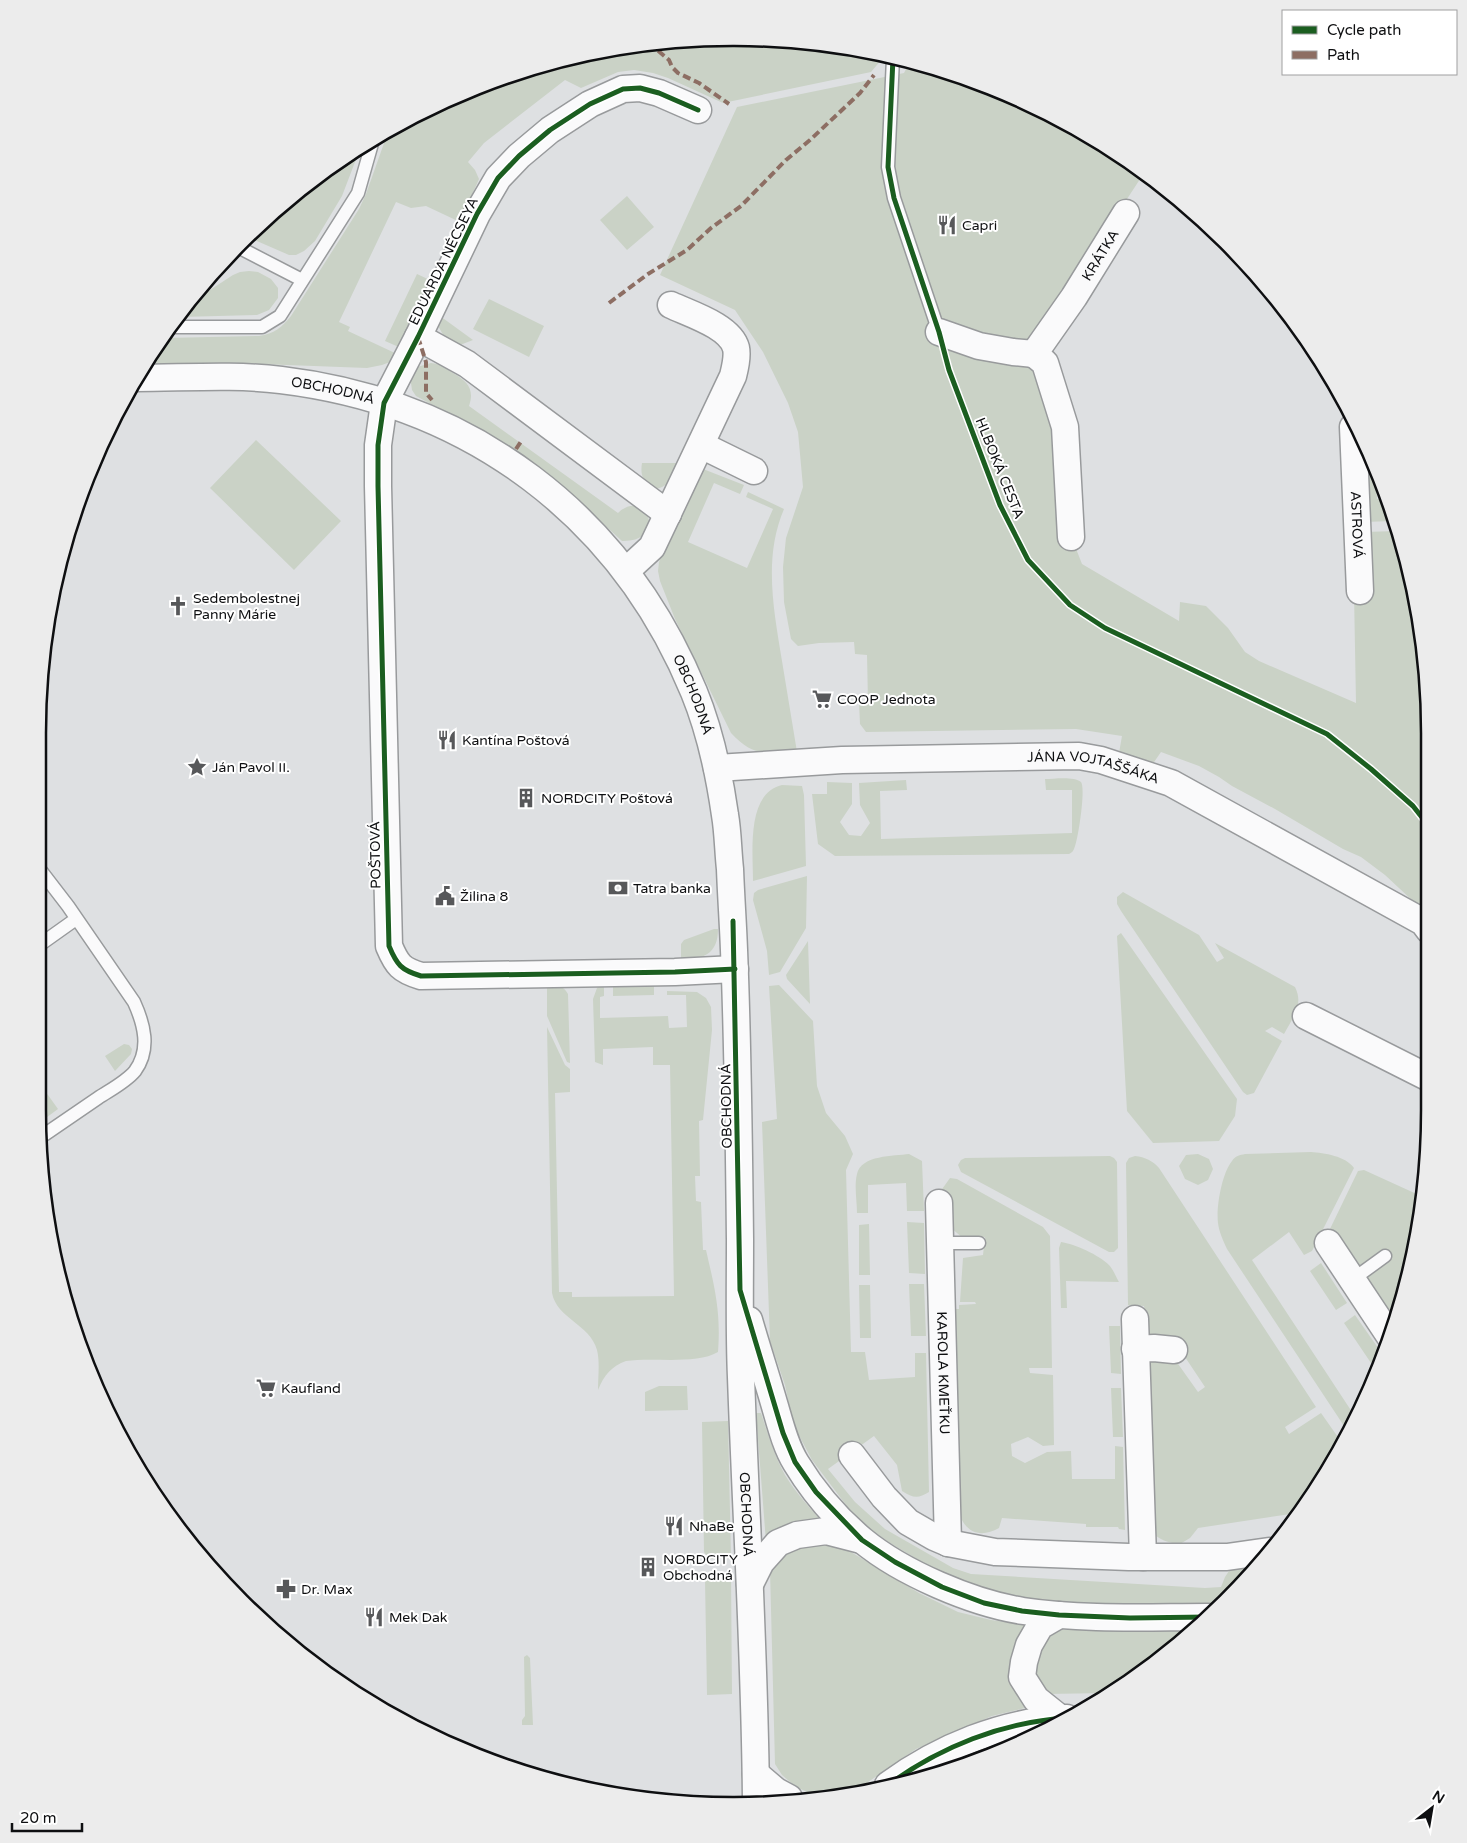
<svg xmlns="http://www.w3.org/2000/svg" width="1467" height="1843" font-family="'Varela Round',sans-serif">
<style>
.green{fill:#cad2c6}
.lines{fill:none;stroke-linecap:round;stroke-linejoin:round}
.service-casing{stroke:#989a9c;stroke-width:15}
.minor-casing{stroke:#989a9c;stroke-width:29}
.service{stroke:#fafafb;stroke-width:12}
.minor{stroke:#fafafb;stroke-width:26}
.quiet{stroke:#8d6e63;stroke-width:4;stroke-dasharray:8 4;stroke-linecap:butt}
.cycleway-casing{stroke:#fff;stroke-width:8}
.cycleway{stroke:#1b5e20;stroke-width:5}
.labels{text-anchor:middle;stroke-width:4;stroke-linejoin:round;paint-order:stroke}
.poi-label{font-size:14px;fill:#0e0f11;stroke:#fff;text-anchor:start}
.street-label{font-size:14px;fill:#0e0f11;stroke:#fff}
.rim{fill:none;stroke:#0e0f11;stroke-width:2.5}
</style>
<rect width="100%" height="100%" fill="#dee0e2"/>
<path class="green" d="M779,39l103,17v3l-11,13 -148,31 -55,-25 -15,-5 -19,-3 -16,2 -37,16 -16,-8 -81,63 -16,19 7,8 4,9 -19,43 -34,-16 -15,2 -15,-6 -57,120 11,5 -2,4 49,23 -7,8 -8,3 -15,3 -135,-5 -86,2 19,-27 94,-2c15,-2 23,-9 32,-20l68,-107 7,-15 23,-65 121,-55 133,-31z
M915,62l127,47 102,64 -113,173 25,81 25,29 -8,85 9,23 97,57 1,-19 26,4 22,22 17,24 14,9 97,42 -2,-110 10,-61 33,-1 9,22 22,135 1,228 -44,-41 -24,-18 -18,-8 -68,-40 -43,-23 -13,-9 -20,-11 -38,-14 -9,13 -33,-12 3,-17 -46,-7 -210,3 -6,-8 -1,-22h9l-1,-47 -12,-1 -1,-12 -35,1 -21,3 -7,-7 -7,-37 -1,-35 3,-29 17,-51 -5,-55 -10,-29 -25,-51 -28,-42 -75,-35 77,-168 167,-34 3,-6z
M360,149l-18,47 -27,45 -11,10 -8,4h-7l-41,-18 27,-27z
M627,196l27,31 -27,23 -27,-30z
M249,271l9,1 13,7 7,9v10l-9,12 -12,5 -77,2 10,-14 43,-28 7,-3z
M417,274l15,7 -31,67 -16,-7z
M489,299l55,27 -15,31 -56,-28z
M440,316l33,24 -13,5 -14,-5 -9,-16z
M431,363c9,1 15,5 22,10 14,8 22,16 16,33l149,107c27,-27 52,29 4,28l-71,-65 -21,-16 -49,-29 -65,-35 -4,-6 -2,-14 7,-9z
M256,440l85,81 -47,49 -84,-82z
M1361,445l15,37 1,17h6l10,22 -29,1z
M642,463h39c-8,13 -12,26 -29,26 -9,-8 -12,-14 -10,-26z
M703,469l41,16 -4,9 -26,-11 -26,59 59,26 26,-59 -27,-12 2,-5 36,17c-21,49 -10,102 -2,152 5,30 10,61 15,91 -29,2 -44,5 -66,-19l-56,-114 -15,-38 -2,-10 1,-9 3,-8z
M1045,779c9,0 29,-3 36,3 5,6 -3,59 -7,67 -2,4 -2,3 -5,5l-234,2 -17,-12 -6,-50h15v-12l25,1v21l-12,18 9,13 12,1 9,-13 -10,-18 -1,-22 47,-3 1,10 -27,1 1,48 191,-6v-43h-26z
M782,785l20,1 2,9 2,71 -53,15c0,-28 -7,-88 29,-96z
M807,876l-1,52 -26,44 -11,3 -2,-24 -14,-51 1,-7 4,-3z
M1123,892l76,43 18,27 7,-4 -9,-15 80,44c9,18 -2,30 -11,47l-12,-7 -7,4 17,10 -28,52 -7,2 -4,-3 -122,-181 -4,-7v-7z
M714,929h4c0,26 -15,29 -37,33v-18l3,-4z
M1121,933l116,166 -2,17 -16,25 -66,2 -26,-32 -10,-175z
M808,941l2,63 -23,-25 -1,-4z
M654,983v12l-41,1v-12z
M547,984c10,1 16,1 21,10l2,69 -3,-1 -20,-46z
M604,984v12l-4,1v21l68,-2 1,12 18,-1 -1,-32h-19v-4l30,1 9,6 5,9 1,23 -9,90 -4,1 1,55h-5l1,25 5,1 2,48h3c9,39 15,62 12,102 -22,13 -65,5 -92,9 -14,5 -22,14 -28,29 0,-13 2,-28 -1,-40 -7,-26 -40,-31 -45,-57l-5,-266 18,38 5,4v23l-15,1 4,199h13v5l102,-1 -4,-231h-17v-18l-50,2v16l-8,-3 -2,-63 4,-11z
M779,985l34,36 4,65 9,27 19,23 8,18 -7,16 5,182h14l4,28 46,-3v-24h11l3,139c-11,7 -16,6 -27,-1l-5,-26 -23,-29 -46,33 27,33 30,27 68,39 18,6 234,14 16,-1 4,-10 8,-12 14,-3 6,5 -35,38 -125,-1 -43,-2 -45,-8 -41,-12 -35,-16 -34,-20 -23,-15 -23,-22 -37,-49 -19,-36 -8,-39 -15,-44 -8,-219 15,-3 -8,-133z
M124,1044l5,1 3,4 -1,5 -16,17 -10,-15z
M43,1090l5,5 10,14 -19,14 -1,-29z
M1311,1152c13,1 35,4 43,16l-42,83 -8,4 -15,-23 -37,28 102,155 -8,14 -119,-180c-4,-9 -8,-17 -9,-26 -2,-16 4,-50 14,-62 3,-5 8,-6 13,-7z
M909,1154l13,7 2,50h-17l-1,-28 -38,2v28h-11c0,-12 -3,-27 0,-39 4,-19 37,-18 52,-20z
M1198,1154l11,5 4,10 -5,11 -10,5 -13,-6 -6,-13 7,-11z
M1110,1156l4,2 3,4 1,86 -4,4h-5l-148,-80 -3,-7 3,-5 4,-2z
M1135,1156c10,1 18,5 24,12l157,239 -31,20 4,7 32,-21 19,27 -43,73 -99,15 -8,10 -10,6c-12,-1 -21,-4 -29,-13l-1,-156 -2,-22 23,1 27,38 7,-5 -28,-42 -29,-3 -4,-36 -16,-1 -2,-142 3,-5z
M1364,1170l57,26 -5,49 -22,74 -65,-88 29,-60z
M950,1178l7,1 86,48 7,9 2,132h-23l1,5 23,2 1,70 -11,1 -15,-9 -17,7 1,12 13,7 22,-11 24,-1 1,28h43v-33l8,1 2,83 -6,-1 -1,-2h-32v-3l-84,-6 -3,10c-16,9 -31,7 -39,-12l-9,-207h8v-4l17,-1 -1,-2h-15l3,-44 20,-3 2,-18 -21,2 -14,-12 -15,-28z
M907,1222l17,1 1,51 -16,-1z
M869,1224l1,51h-11v-50z
M1061,1242c14,2 38,13 48,23 4,4 7,12 10,17l-53,-1 1,27h-6l-2,-60z
M1321,1263l26,40 -11,7 -26,-39z
M909,1284h15l2,52h-15z
M859,1285h11l1,53h-11z
M1355,1315l28,40 -12,8 -27,-40z
M1109,1326h11l1,48 -10,-1z
M659,1386h28l1,24 -43,1v-19z
M1111,1388h10l2,49h-10z
M756,1413h5c7,21 13,42 24,62 11,18 26,34 39,49l-58,18z
M728,1421l3,137 -22,1 -5,-7 -2,-130z
M827,1542l14,4 78,47 39,19 33,8 36,5c-21,35 -20,47 -2,83l-33,8 -76,33 -58,40 -44,6 -18,-8 -14,-12 -7,-11 -5,-194 11,-15 14,-6z
M710,1573h21l1,121 -25,1 -2,-115z
M1197,1628l-88,65 -63,1 -11,-18 2,-24 7,-10 14,-12z
M527,1655l3,3 3,67h-11v-5l3,-4 -1,-59z"/>
<g class="lines">
<defs>
<path id="service" d="M893,58l-5,109 6,31 45,134
M238,247l64,33
M173,327h89l18,-11 78,-123 15,-53
M38,867l30,39 66,96c10,22 17,47 1,69 -9,11 -25,19 -37,27 -19,13 -38,26 -57,39
M38,946l38,-27
M941,1243h38
M1352,1280l33,-24"/>
<g id="minor">
<path d="M698,110l-39,-17 -19,-5 -17,1 -33,15 -40,26 -31,26 -21,22 -21,36 -59,123 -34,66 -6,42v41l11,460c8,19 12,24 32,30l254,-4 60,-3"/>
<path d="M939,332l40,14 34,6 21,2"/>
<path d="M418,337l49,27 201,150"/>
<path d="M1034,354l11,9 20,64 6,110"/>
<path id="s1" d="M1034,354l40,-57 52,-84"/>
<path id="s2" d="M136,378c48,0 97,-4 145,2 190,23 340,135 413,312 16,39 25,81 31,123 3,17 3,36 5,54 1,27 3,54 4,81 4,97 5,194 6,290 0,46 -1,91 1,137 5,142 14,283 15,425"/>
<path id="s3" d="M1353,427l7,164"/>
<path d="M701,445l53,26"/>
<path d="M626,571l26,-24 81,-171c2,-8 5,-19 3,-28 -6,-22 -46,-34 -65,-43"/>
<path id="s4" d="M717,768l125,-8 237,-4 22,4 70,23 252,139 6,8"/>
<path d="M1306,1016l121,61 2,-6"/>
<path id="s5" d="M939,1203l9,340"/>
<path d="M1328,1243l61,92"/>
<path d="M1135,1319l8,238"/>
<path d="M749,1320c8,28 17,55 25,83 6,20 11,42 22,60 17,28 41,56 66,77 40,33 110,63 161,71 61,9 123,6 185,6"/>
<path d="M1135,1349l19,-1 20,2"/>
<path d="M852,1455l32,42 24,25 26,15 14,6 47,9 134,5h98l42,-6"/>
<path d="M750,1584l11,-22 17,-19 19,-8 29,-4 35,9"/>
<path d="M1059,1615l-19,11 -11,19 -5,17 -2,15 14,22 25,20"/>
<path d="M756,1774l20,17 13,7"/>
<path d="M888,1785c52,-38 114,-63 179,-67"/>
</g>
</defs>
<use href="#service" class="service-casing"/>
<use href="#minor" class="minor-casing"/>
<use href="#service" class="service"/>
<use href="#minor" class="minor"/>
<path class="quiet" d="M649,43l20,17 3,7 6,6 21,10 30,21
M609,303l39,-29 39,-24 24,-22 30,-22 45,-46 24,-20 50,-47 14,-18
M418,337l8,25v31l6,7
M516,449l6,-9"/>
<defs>
<path id="cycleway" d="M893,58l-5,109 6,31 45,134 10,38 51,135 28,55 42,45 35,23 222,106 44,35 42,37 15,19
M698,110l-39,-17 -19,-5 -17,1 -33,15 -40,26 -31,26 -21,22 -21,36 -59,123 -34,66 -6,42v41l11,460c8,19 12,24 32,30l254,-4 60,-3
M733,921l7,369 43,143 12,29 21,30 46,48 33,22 47,25 42,16 38,8 37,4 71,3 78,-1
M888,1785c52,-38 114,-63 179,-67"/>
</defs>
<use href="#cycleway" class="cycleway-casing"/>
<use href="#cycleway" class="cycleway"/>
</g>
<defs>
<symbol id="restaurant-bare" viewBox="-9 -9 18 18"><path d="M-5-6h1v4h1v-4h1v4h1v-4h1v5L-1.5 .5V6h-2V.5L-5-1ZM5-6V6H3V1.5H1.5Q1.5-4 5-6Z" fill="#57585a" stroke="#fff" stroke-width="2.5" paint-order="stroke"/></symbol>
<symbol id="church-bare" viewBox="-9 -9 18 18"><path d="M-1.2-6h2.4v3.5h3.3v2.4h-3.3V6h-2.4V-.1h-3.3v-2.4h3.3Z" fill="#57585a" stroke="#fff" stroke-width="2.5" paint-order="stroke"/></symbol>
<symbol id="supermarket-bare" viewBox="-9 -9 18 18"><path d="M-6-5.5h2.5l.6 2H6L4.5 2H-2.5L-4.4-4H-6ZM-1.5 3.2a1.3 1.3 0 1 0 .1 0ZM3 3.2a1.3 1.3 0 1 0 .1 0Z" fill="#57585a" stroke="#fff" stroke-width="2.5" paint-order="stroke"/></symbol>
<symbol id="sight-bare" viewBox="-9 -9 18 18"><path d="M0-6L1.8-2.2L6-1.7L2.9 1.2L3.7 5.4L0 3.3L-3.7 5.4L-2.9 1.2L-6-1.7L-1.8-2.2Z" fill="#57585a" stroke="#fff" stroke-width="2.5" paint-order="stroke"/></symbol>
<symbol id="building-bare" viewBox="-9 -9 18 18"><path d="M-4-6H4V6H1V3H-1V6H-4ZM-2.5-4.3h1.7v1.8h-1.7ZM.8-4.3h1.7v1.8H.8ZM-2.5-1h1.7V.8h-1.7ZM.8-1h1.7V.8H.8Z" fill="#57585a" stroke="#fff" stroke-width="2.5" paint-order="stroke"/></symbol>
<symbol id="bank-bare" viewBox="-9 -9 18 18"><path d="M-6-4H6V4H-6ZM0-2.3a2.3 2.3 0 1 0 0 4.6a2.3 2.3 0 1 0 0-4.6Z" fill="#57585a" stroke="#fff" stroke-width="2.5" paint-order="stroke"/></symbol>
<symbol id="civic-bare" viewBox="-9 -9 18 18"><path d="M-.6-6.5H3V-4.5H.6V-3L4-1V1h2V6H-6V1h2V-1L-.6-3ZM-1.2 2.5V6h2.4V2.5Z" fill="#57585a" stroke="#fff" stroke-width="2.5" paint-order="stroke"/></symbol>
<symbol id="pharmacy-bare" viewBox="-9 -9 18 18"><path d="M-2-6h4v4h4v4h-4v4h-4v-4h-4v-4h4Z" fill="#57585a" stroke="#fff" stroke-width="2.5" paint-order="stroke"/></symbol>
</defs>
<g fill-rule="evenodd">
<use href="#restaurant-bare" x="933" y="211" width="28" height="28"/>
<use href="#church-bare" x="164" y="592" width="28" height="28"/>
<use href="#supermarket-bare" x="808" y="685" width="28" height="28"/>
<use href="#restaurant-bare" x="433" y="726" width="28" height="28"/>
<use href="#sight-bare" x="183" y="753" width="28" height="28"/>
<use href="#building-bare" x="512" y="784" width="28" height="28"/>
<use href="#bank-bare" x="604" y="874" width="28" height="28"/>
<use href="#civic-bare" x="431" y="882" width="28" height="28"/>
<use href="#supermarket-bare" x="252" y="1374" width="28" height="28"/>
<use href="#restaurant-bare" x="660" y="1512" width="28" height="28"/>
<use href="#building-bare" x="634" y="1553" width="28" height="28"/>
<use href="#pharmacy-bare" x="272" y="1575" width="28" height="28"/>
<use href="#restaurant-bare" x="360" y="1603" width="28" height="28"/>
</g>
<g class="labels">
<g class="poi-label">
<text x="962" y="230">Capri</text>
<text x="193" y="603">Sedembolestnej<tspan x="193" dy="16">Panny Márie</tspan></text>
<text x="837" y="704">COOP Jednota</text>
<text x="462" y="745">Kantína Poštová</text>
<text x="212" y="772">Ján Pavol II.</text>
<text x="541" y="803">NORDCITY Poštová</text>
<text x="633" y="893">Tatra banka</text>
<text x="460" y="901">Žilina 8</text>
<text x="281" y="1393">Kaufland</text>
<text x="689" y="1531">NhaBe</text>
<text x="663" y="1564">NORDCITY<tspan x="663" dy="16">Obchodná</tspan></text>
<text x="301" y="1594">Dr. Max</text>
<text x="389" y="1622">Mek Dak</text>
</g>
<g class="street-label">
<text dy="5" stroke="none"><textPath href="#s1" startOffset="119">KRÁTKA</textPath></text>
<text transform="translate(443 261) rotate(-64)" y="5">EDUARDA NÉCSEYA</text>
<text dy="5" stroke="none"><textPath href="#s2" startOffset="198">OBCHODNÁ</textPath></text>
<text transform="translate(1000 468) rotate(68)" y="5">HLBOKÁ CESTA</text>
<text dy="5" stroke="none"><textPath href="#s3" startOffset="98">ASTROVÁ</textPath></text>
<text dy="5" stroke="none"><textPath href="#s2" startOffset="691">OBCHODNÁ</textPath></text>
<text dy="5" stroke="none"><textPath href="#s4" startOffset="378">JÁNA VOJTAŠŠÁKA</textPath></text>
<text transform="translate(375 855) rotate(-91)" y="5">POŠTOVÁ</text>
<text transform="translate(726 1106) rotate(-91)" y="5">OBCHODNÁ</text>
<text dy="5" stroke="none"><textPath href="#s5" startOffset="170">KAROLA KMEŤKU</textPath></text>
<text dy="5" stroke="none"><textPath href="#s2" startOffset="1516">OBCHODNÁ</textPath></text>
</g>
</g>
<path d="M0 0H1467V1843H0ZM733 46H734A687 687 0 0 1 1421 733V1110A687 687 0 0 1 734 1797H733A687 687 0 0 1 46 1110V733A687 687 0 0 1 733 46Z" fill="#ececec" fill-rule="evenodd"/>
<path class="rim" d="M733 46H734A687 687 0 0 1 1421 733V1110A687 687 0 0 1 734 1797H733A687 687 0 0 1 46 1110V733A687 687 0 0 1 733 46Z"/>
<rect x="1282" y="10" width="175" height="65" fill="#ffffff" stroke="#9f9fa0"/>
<rect x="1292" y="26" width="25" height="8" fill="#1b5e20" stroke="#9f9fa0"/>
<text x="1327" y="35" font-size="15" fill="#0e0f11">Cycle path</text>
<rect x="1292" y="51" width="25" height="8" fill="#8d6e63" stroke="#9f9fa0"/>
<text x="1327" y="60" font-size="15" fill="#0e0f11">Path</text>
<g transform="translate(1432 1808) rotate(31)" stroke="#ffffff" stroke-width="4" paint-order="stroke">
<path d="M0-4L9 19L0 12L-9 19Z" fill="#0e0f11"/>
<text y="-8" font-size="14" font-weight="bold" text-anchor="middle" fill="#0e0f11">N</text>
</g>
<path d="M12 1823v8h70v-8" fill="none" stroke="#0e0f11" stroke-width="2.5"/>
<text x="20" y="1823" font-size="15" fill="#0e0f11" stroke="#ffffff" stroke-width="4" paint-order="stroke">20 m</text>
</svg>
